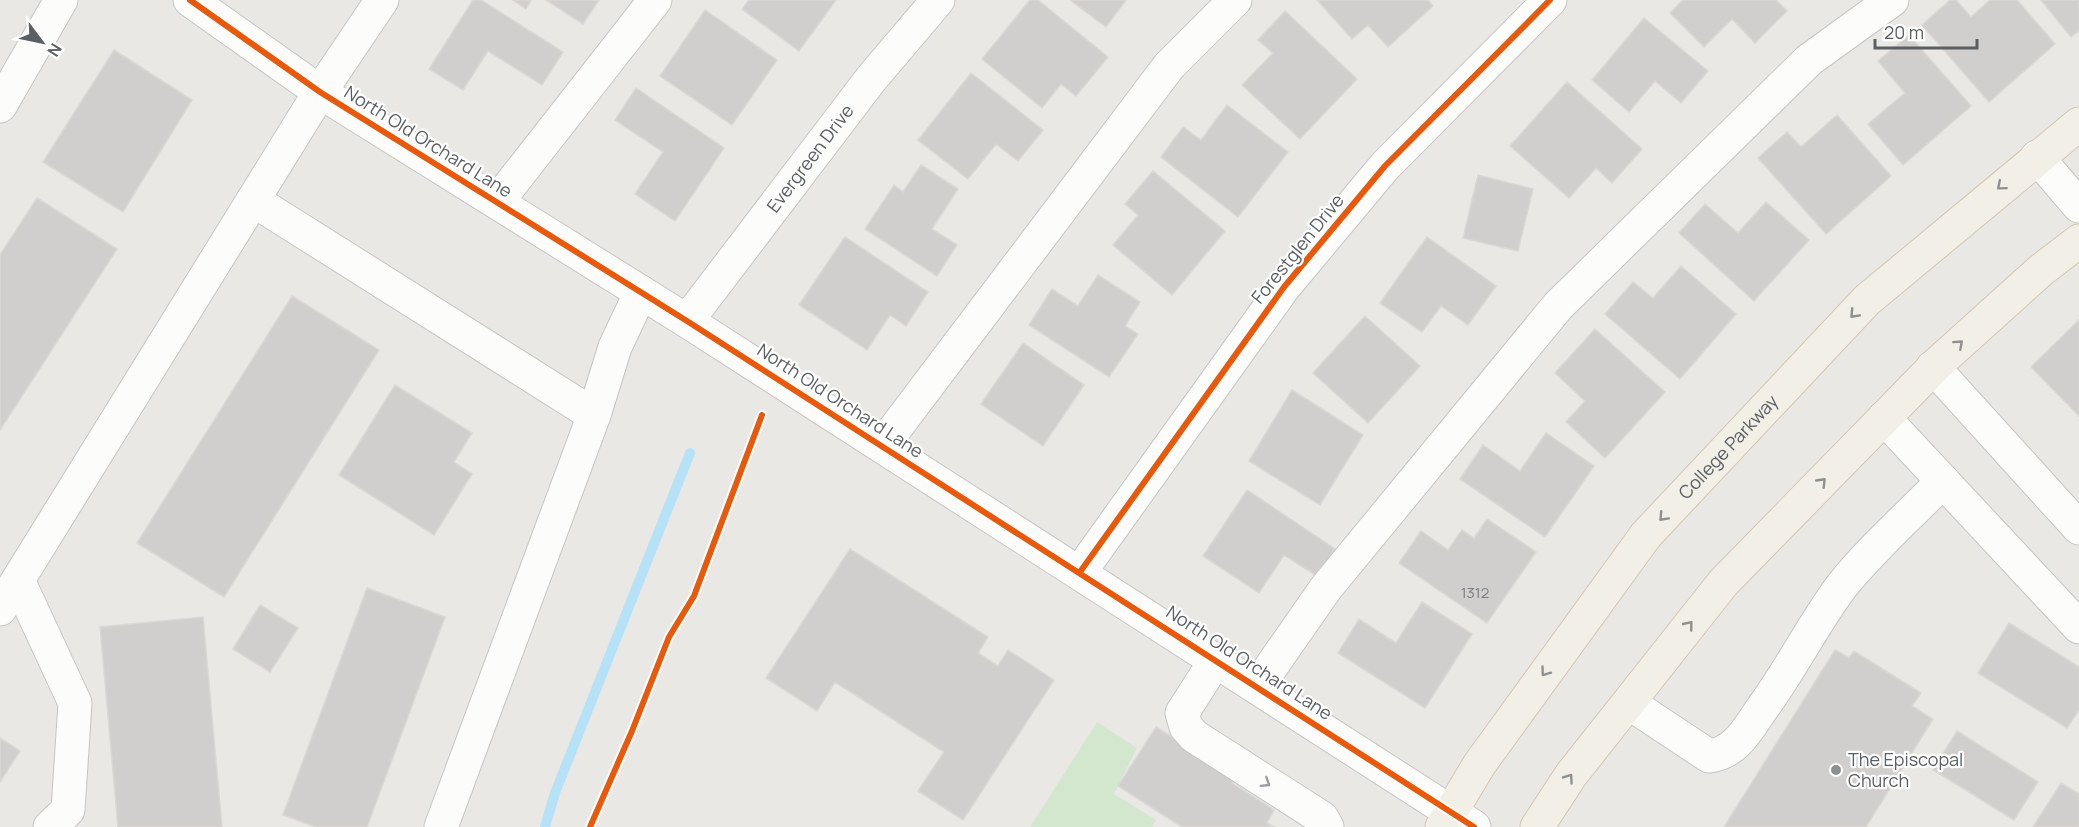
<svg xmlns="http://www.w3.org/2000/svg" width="2079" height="827" font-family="Manrope,sans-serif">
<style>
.green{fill:#d3e7cf}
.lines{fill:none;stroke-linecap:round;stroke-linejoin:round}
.stream{stroke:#b6e2f7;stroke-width:10}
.building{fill:#d1cfcd;stroke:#dad7d4;stroke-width:1.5}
.minor-casing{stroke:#c5c5c5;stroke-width:35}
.major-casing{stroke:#d3c6b1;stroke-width:35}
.minor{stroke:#fcfcfb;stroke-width:33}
.major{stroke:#f2efe7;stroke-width:33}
.cycleway-casing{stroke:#fff;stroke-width:10}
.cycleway{stroke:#e8590c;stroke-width:6}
.oneway{stroke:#8f9191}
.oneway2{stroke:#9b9ea0}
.poi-dot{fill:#8c8f90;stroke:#fff;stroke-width:2}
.labels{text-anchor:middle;stroke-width:4.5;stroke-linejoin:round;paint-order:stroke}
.number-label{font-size:15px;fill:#797c7e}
.street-label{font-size:18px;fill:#5a5f63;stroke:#fff}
.poi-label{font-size:18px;fill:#5a5f63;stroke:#fff;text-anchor:start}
</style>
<rect width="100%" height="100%" fill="#eae8e4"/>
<path class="green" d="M1097,722l40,26 -23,46 42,26 -4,7h-122z"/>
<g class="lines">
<path class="stream" d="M545,827l10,-34 135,-340"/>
</g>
<path class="building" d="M473,0h8l82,52 -21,33 -54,-34 -25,39 -34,-21z
M513,0h18l-5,9z
M546,0h53l-16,24z
M749,0h87l-37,51 -57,-42z
M1030,0h8l70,57 -32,39 -15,-12 -19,24 -60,-49z
M1070,0h56l-20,27z
M1317,0h111l5,6 -45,41 -20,-22 -16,14z
M1683,0h93l11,11 -32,32 -23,-24 -28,28 -34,-34z
M1950,0h6l15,17 19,-17h27l38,44 -66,58 -67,-77z
M2041,0h38v31l-8,6z
M705,10l72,50 -45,65 -72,-49z
M1285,11l72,68 -57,60 -58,-54 31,-32 -15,-13z
M1644,18l64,53 -27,32 -26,-22 -26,31 -37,-32z
M1909,35l62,71 -68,59 -35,-41 37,-31 -27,-32z
M114,50l78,50 -69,112 -80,-50z
M971,73l72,57 -25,31 -22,-17 -28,35 -50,-39z
M1567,82l75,67 -30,34 -16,-15 -27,30 -59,-52z
M636,88l88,60 -49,73 -40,-27 28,-42 -48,-32z
M1227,105l61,47 -50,65 -77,-60 22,-30 18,13z
M1837,115l54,61 -65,58 -68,-76 29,-26 14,15z
M921,165l37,24 -26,40 25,16 -20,31 -72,-47 29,-44 9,7z
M1153,171l72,60 -53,64 -59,-50 25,-30 -13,-11z
M1478,175l55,14 -15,62 -55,-13z
M37,198l80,51 -117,181v-175z
M1766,202l43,38 -55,61 -75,-68 26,-29 33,29z
M845,237l83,55 -22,34 -16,-11 -23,35 -68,-45z
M1427,237l69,49 -28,39 -27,-19 -19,26 -42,-29z
M1681,266l55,48 -56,65 -75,-65 28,-32 20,16z
M1098,275l42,27 -15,24 13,8 -29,43 -80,-52 23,-36 26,17z
M292,296l87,54 -155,247 -87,-54z
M1365,316l55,50 -52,57 -55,-50z
M2079,320v96l-48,-49z
M1595,329l70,63 -60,66 -39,-36 19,-21 -30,-28z
M1023,343l61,42 -41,61 -62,-42z
M395,385l77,48 -18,29 18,12 -38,61 -95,-60z
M1292,390l71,45 -43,70 -71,-44z
M1546,433l48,33 -49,71 -85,-58 23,-34 37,26z
M1247,490l88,59 -18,27 -33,-21 -25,38 -56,-37z
M1487,519l49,33 -49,71 -88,-60 22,-32 27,19 14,-20 12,8z
M850,549l138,88 -10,16 20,13 10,-16 46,30 -91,140 -45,-29 26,-39 -109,-70 -18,29 -51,-33z
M367,588l78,29 -78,210h-51l-33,-12z
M1422,602l50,32 -47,74 -87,-55 21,-34 37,24z
M260,605l38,23 -28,44 -37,-23z
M203,617l19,210h-104l-18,-200z
M2009,623l70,44v43l-12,18 -89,-55z
M1835,650l14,8 5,-7 67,42 -9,13 21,13 -67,108h-142z
M1156,727l81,51 -5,5 42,27 -7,13 7,4h-92l-64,-41z
M1957,731l81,51 -24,38 -81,-50z
M0,738l20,13 -20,31z
M2061,783l18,11v33h-46z"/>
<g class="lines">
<defs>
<g id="minor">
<path d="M190,0l130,92 367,229 787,506"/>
<path d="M0,106l61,-106"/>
<path d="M2037,157l42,49"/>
<path d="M253,200l341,215"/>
<path d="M497,202l158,-202"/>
<path id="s1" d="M687,321l184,-242 67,-79"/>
<path d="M1933,367l146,161"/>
<path d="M1884,418l195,209"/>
<path d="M882,446l287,-380 66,-66"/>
<path d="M1080,572l204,-285 101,-121 165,-166"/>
<path d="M18,580l57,123 -7,107 -18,17"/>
<path d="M0,609l320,-517 62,-92"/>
<path d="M1216,660l-34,53 4,14 8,9 128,82 5,9"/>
<path d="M1257,687l69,-99 232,-282 251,-246 83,-60"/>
<path d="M1629,703l80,53c26,-3 38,-25 52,-46 29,-39 51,-84 80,-123 28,-36 70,-73 102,-106"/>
<path d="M441,827l153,-412 21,-68 26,-55"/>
</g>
<g id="major">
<path id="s2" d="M1442,827l37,-62 167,-230 221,-235 212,-176"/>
<path d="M1537,827l34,-52 152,-192 214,-219 103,-93 39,-30"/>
</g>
</defs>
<use href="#minor" class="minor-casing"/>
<use href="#major" class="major-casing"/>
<use href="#minor" class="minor"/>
<use href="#major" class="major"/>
<defs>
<path id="cycleway" d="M190,0l130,92 367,229 787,506
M1080,572l204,-285 101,-121 165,-166
M590,827l42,-96 37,-94 25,-41 68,-181"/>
</defs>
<use href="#cycleway" class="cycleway-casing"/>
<use href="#cycleway" class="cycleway"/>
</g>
<defs><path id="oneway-chevron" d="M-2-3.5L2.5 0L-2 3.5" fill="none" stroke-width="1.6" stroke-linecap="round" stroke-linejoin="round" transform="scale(1.5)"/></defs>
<g class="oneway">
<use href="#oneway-chevron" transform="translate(2001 186) rotate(140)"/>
<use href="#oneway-chevron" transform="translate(1854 314) rotate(133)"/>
<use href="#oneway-chevron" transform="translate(1959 344) rotate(-42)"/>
<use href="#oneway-chevron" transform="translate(1822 482) rotate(-46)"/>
<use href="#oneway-chevron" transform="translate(1663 517) rotate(133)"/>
<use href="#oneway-chevron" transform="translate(1689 625) rotate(-51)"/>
<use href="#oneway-chevron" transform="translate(1545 672) rotate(126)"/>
<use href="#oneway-chevron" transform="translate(1569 778) rotate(-55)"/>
</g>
<use class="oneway2" href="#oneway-chevron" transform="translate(1266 783) rotate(32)"/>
<circle class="poi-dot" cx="1836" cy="770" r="6"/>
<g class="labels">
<g class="number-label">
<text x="1475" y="598">1312</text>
</g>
<g class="street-label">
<text transform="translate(428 142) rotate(32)" y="6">North Old Orchard Lane</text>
<text dy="6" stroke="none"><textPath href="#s1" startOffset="204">Evergreen Drive</textPath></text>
<text transform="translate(1298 249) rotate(-51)" y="6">Forestglen Drive</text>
<text transform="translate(840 401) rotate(33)" y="6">North Old Orchard Lane</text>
<text dy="6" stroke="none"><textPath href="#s2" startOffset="477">College Parkway</textPath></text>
<text transform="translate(1249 663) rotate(33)" y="6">North Old Orchard Lane</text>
</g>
<g class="poi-label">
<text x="1848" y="766">The Episcopal<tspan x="1848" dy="21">Church</tspan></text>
</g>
</g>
<g transform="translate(42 42) rotate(122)" stroke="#ffffff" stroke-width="4.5" paint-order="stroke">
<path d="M0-4.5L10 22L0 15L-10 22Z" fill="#5a5f63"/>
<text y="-9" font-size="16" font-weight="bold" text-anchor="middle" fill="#5a5f63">N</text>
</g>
<path d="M1875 39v9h102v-9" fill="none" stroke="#5a5f63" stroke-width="3"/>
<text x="1884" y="39" font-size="18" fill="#5a5f63" stroke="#ffffff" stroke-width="4.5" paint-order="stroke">20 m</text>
</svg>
